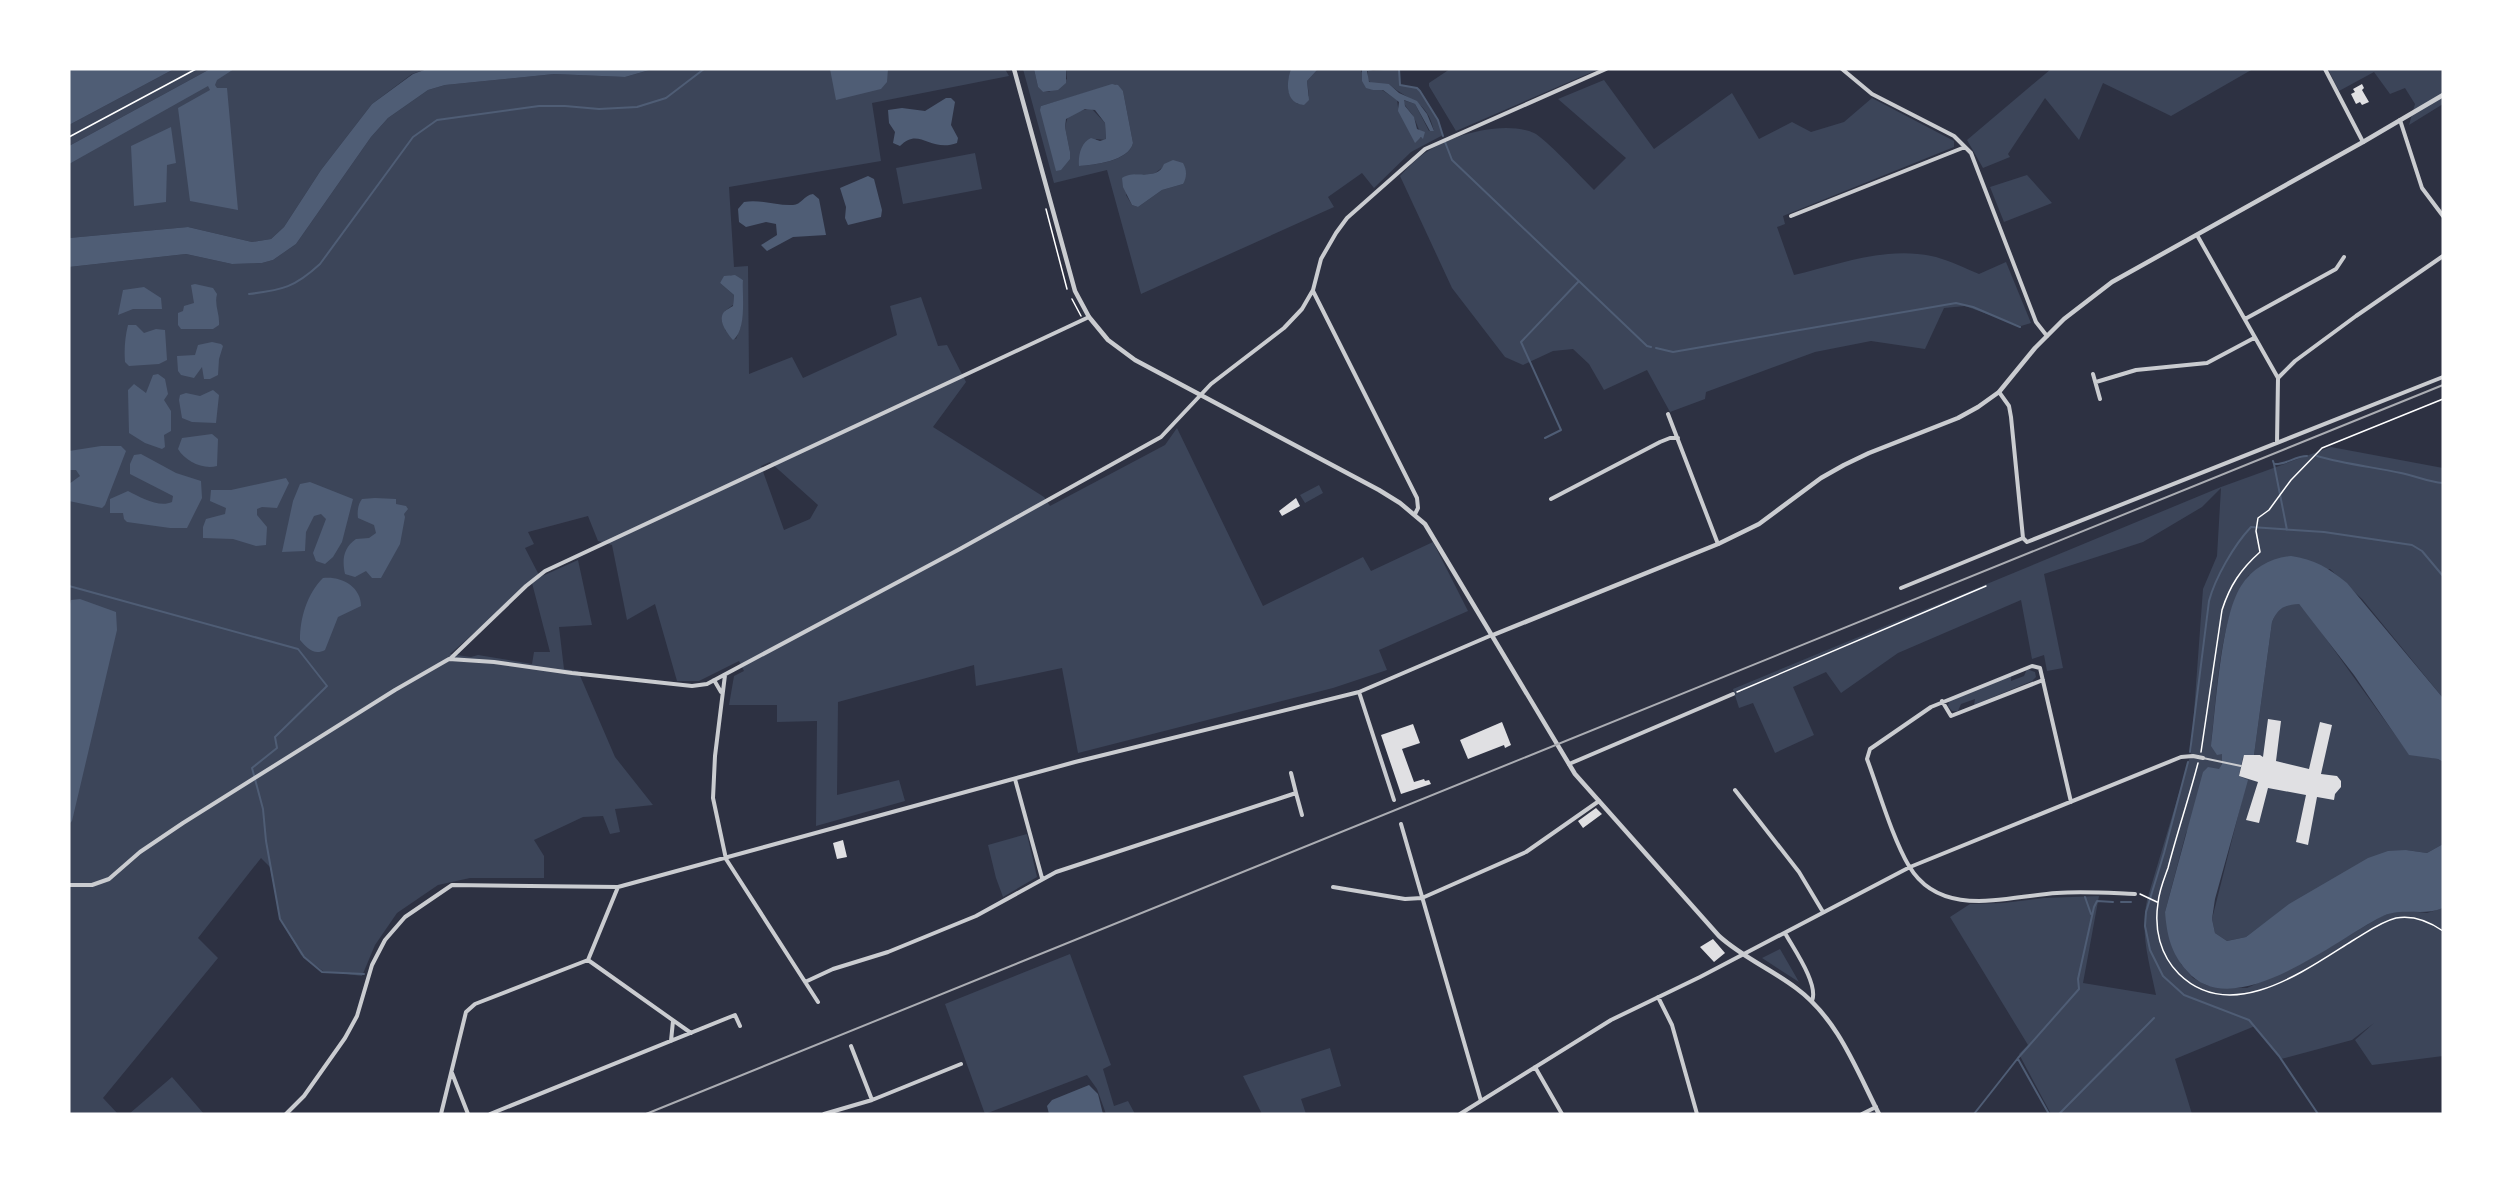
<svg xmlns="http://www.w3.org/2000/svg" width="2512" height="1183" font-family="'PT Serif',serif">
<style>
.green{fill:#3c4559;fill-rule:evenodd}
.water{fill:#4f5d75}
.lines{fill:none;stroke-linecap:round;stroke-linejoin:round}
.stream{stroke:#4f5d75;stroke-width:2}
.building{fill:#e0e0e3}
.path{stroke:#fff;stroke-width:1.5}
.service{stroke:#caccd0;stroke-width:2}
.minor{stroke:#caccd0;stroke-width:4}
.tertiary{stroke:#caccd0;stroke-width:4.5}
.rail{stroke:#abadb3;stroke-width:2}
</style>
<rect width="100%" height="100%" fill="#2d3142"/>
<path class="green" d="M174,69h36l-141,77v-21z
M225,69h202l-15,5 -40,30 -51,66 -37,57 -13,12 -19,3 -64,-15 -119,11v-83z
M653,69h352l4,7 -137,27 9,58 -152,26 5,80 14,-1 1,108 43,-17 11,21 94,-43 -7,-29 31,-9 17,49 9,-1 19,37 -33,45 111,70 6,9 115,-61 12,-17 86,178 100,-49 8,14 62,-29 35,69 -89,39 8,20 -54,18 -255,65 -16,-85 -86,18 -2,-21 -136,37 -1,93 62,-15 6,21 -89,25 1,-105 -40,1v-17h-48l5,-29 10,-5 -5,-10 -40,20h-22l-22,-77 -28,16 -15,-75 -14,-4 -10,-25 -60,16 6,12 -9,4 15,29 38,-17 14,65 -33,2 5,42 14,2 37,86 38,48 -38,4 5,23 -10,2 -7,-18 -20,1 -49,23 10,16v22h-74l-32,7 -41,28 -22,32 -13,31 -39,-5 -22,-16 -21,-36 -10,-52 -9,-9 -63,80 20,20 -115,140 15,16h-49v-847l117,-13 46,10 30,-1 11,-3 23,-16 75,-107 17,-19 40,-28 17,-5 109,-11 71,3zM731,275l12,5 -2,46 -5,13 -11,-9v-19l8,-6 1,-10 -14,-12zM770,462l48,43 -8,14 -26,11 -23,-64zM532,583l18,69h-16l-2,12 -54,-9 -7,2 -21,-3z
M1023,69h11l4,18 5,5h6l18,-13 -1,-10h225c-4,12 -6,27 7,35l11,-8 -2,-15 11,-12h44l-1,2 12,19h9l15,10 1,7 18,33 6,-3c-3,-7 -5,-13 -8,-19 -3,-7 -9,-10 -11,-18l12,4 14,27h5c-7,-32 -25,-29 -45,-47h-17l-5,-5 1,-8 31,-2 1,16 17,3 3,3 18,29 5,15 -32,17 -37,36 -12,-15 -34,24 6,10 -193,87 -34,-124 -53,13zM1115,84l8,7 10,52c-4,18 -38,22 -54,23l17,-27 10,1 -1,-17 -14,-15 -15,4 -8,4 -3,11 5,25 -29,-46zM1163,167l20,17 -21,6 -24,17 -6,-2 -6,-10 9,-21h19z
M1450,69h149l-143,62 -27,-45v-3z
M2051,69h202l-82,47 -68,-33 -24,57 -34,-42 -37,56 2,3 -27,11 -16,-28z
M2328,69h115v35l-34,21 6,-21 -10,-16 -15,6 -16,-22 -35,19z
M1604,80l50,69 78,-56 27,46 33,-17 19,10 33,-10 28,-24 82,43v6l-171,69 2,8 -8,3 17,48c47,-11 94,-30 142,-18 14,4 29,11 43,17l27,-12 25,61 -10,3 -56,-20 -21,2 -19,41 -54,-8 -56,11 -109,40 -1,7 -35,13 -23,-42 -43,20 -15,-26 -16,-15 -20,2 -30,14 -18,-8 -53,-69 -52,-112c5,-5 10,-11 16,-16 26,-23 85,-41 118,-27 11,5 49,46 60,57l32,-32 -68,-59z
M975,153l7,36 -79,15 -7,-36z
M2027,175l25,28 -48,19 -14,-35z
M2331,447l112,21v230l-81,-99 -32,-30 -81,6c-30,37 -32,123 -38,170l11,8v11l-36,69 -21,79 16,52 12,14 13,7 14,3h27l59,-27 76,-45 17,-6 28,3 16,-5v148l-71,9 -17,-25 19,-17 -22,17 -71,19 -26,-33 -80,33 17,55h-141l-32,-60 9,-9 -78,-128 20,-13 33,-1 41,-5 55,-2 -16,87 73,12c-7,-34 -16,-61 -9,-95l44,-147 12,-164 14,-33 4,-68 -19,19 -59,35 -99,32 19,94 -16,3 -3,-16 -12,4 -11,-59 -123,53 -57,40 -15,-21 -33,15 21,48 -39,18 -22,-50 -14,5 -6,-19 488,-202z
M1319,485l4,8 -18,10 -5,-8z
M2287,604h12l15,18 95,132 29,5 5,3v82l-16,9 -21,-3 -116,54 -44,33 -19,4 -12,-8 -3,-14 35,-139 -8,-4 4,-19 11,-2 18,-133 5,-11z
M2027,669l8,3 1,5 -4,4 -58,24 1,-6 -14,5 -3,7h-6l-4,-5 1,-5 62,-25v5l13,-5z
M1027,834l10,43 -34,20 -7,-19 -8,-33z
M1780,949l19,33 -37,-24z
M1070,954l41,111 -8,4 11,37 14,-5 7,13h-29l-9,-25 -10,-14 -102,39 -40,-110z
M1330,1048l11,38 -40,13 5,15h-44l-19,-38z
M172,1077l32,37h-75z"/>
<path class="water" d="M69,69h105l-105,56z
M210,69h24l-17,11 -2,5 2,3h10l11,122 -48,-9 -12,-93 32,-18 -2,-4 -139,78v-18z
M427,69h226l-28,8 -71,-3 -109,11 -17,5 -40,28 -17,19 -75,107 -23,16 -11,3 -30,1 -46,-10 -117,13v-29l119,-11 64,15 19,-3 13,-12 37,-57 51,-66 41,-30z
M830,69h58l-1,13 -6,7 -45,11z
M1034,69h32v14l-8,7 -15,2 -5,-5z
M1291,69h27l-11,12 2,19 -5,5c-19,-1 -18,-23 -13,-36z
M1362,69h17l-12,2 2,11 20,2 10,9 18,8 10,13 7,17h-4l-15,-27 -11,-4 1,6 9,11 3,12 8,3 -2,7 -2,-2 -6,6 -17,-32 1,-9 -16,-12h-10l-7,-2 -4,-7z
M1112,84l6,1 5,6 10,52c-4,18 -39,22 -54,23 -1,-10 2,-24 12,-28l9,3 6,-2 -1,-16 -10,-13 -10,-1 -19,10 -1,8 5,25v7l-9,11 -5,1 -16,-61 1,-4z
M946,98h5l4,4 -4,23 7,13 -1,5c-27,10 -38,-17 -57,3l-7,-3 2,-11 -6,-9 -1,-13 14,-2 23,3z
M171,127l5,36 -9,2 -1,37 -32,4 -3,-60z
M1173,160l10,3c4,7 4,14 0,21l-21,6 -24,17 -6,-2 -9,-18 -1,-9c14,-9 35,4 42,-14z
M868,176l6,3 8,31 -1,7 -33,8 -3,-7 1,-11 -6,-19z
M813,194l6,5 7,36 -33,2 -26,14 -6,-6 16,-10 -1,-11 -10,-2 -20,5 -7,-5 -1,-13 6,-7c17,-3 32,4 49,3 8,0 11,-10 20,-11z
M735,275l8,5c-1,16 4,50 -10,60 -5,-6 -16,-19 -9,-28 3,-3 6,-4 9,-6l1,-11 -14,-12 4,-7z
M195,284l18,4 4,6c-3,11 3,20 2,31l-6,4h-32l-3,-4v-12l5,-2 1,-5 10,-3 -3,-18z
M144,287l17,11 1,11h-29l-15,6 5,-25z
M128,325h8l8,8 12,-4 9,1 2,30 -8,4 -30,2 -4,-4c-1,-12 0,-25 3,-37z
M212,342l9,2 2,2 -4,13 -1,16 -8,4h-6l-2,-12 -8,11 -13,-3 -3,-4 -1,-15 18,-1 3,-10z
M158,374l7,5 3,15 -4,6 7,11v20l-7,4 1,12 -3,2 -17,-6 -16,-10 -1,-43 6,-6 12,9 7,-18z
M213,390l6,5 -3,28 -24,-1 -10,-4 -3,-18 1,-5 6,-2 14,3z
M212,434l6,5 -1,27c-14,4 -32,-5 -39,-17l4,-11z
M101,446h20l5,5 -21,54 -3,3 -33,-7v-17l11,-8 -4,-6h-7v-19z
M141,454l35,19 25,8 1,17 -15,30h-17l-43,-6 -3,-3 -1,-6h-13v-14l18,-8c12,6 31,17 44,11l1,-6 -43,-22v-10l4,-9z
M286,478l3,5 -12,25 -15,-1 -5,2v6l10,12 -1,18 -10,1 -23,-7 -30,-1v-11l3,-8 19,-5 1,-6 -16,-7 1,-11h20z
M310,482l43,17 -11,43 -9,15 -8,7 -9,-3 -3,-8 13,-34 -5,-5 -7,2 -8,16 -1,19 -23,1 11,-51 7,-17z
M375,498l21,1v5l10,2 2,3 -4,5 1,3 -5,27 -19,34h-9l-6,-7 -11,6 -10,-3c-3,-14 -2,-26 11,-35l13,-1 7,-5 -2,-8 -16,-7c-1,-6 0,-14 4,-19z
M2291,556c23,3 38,12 56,27l96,115v64l-5,-3 -29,-4 -55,-80 -55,-71c-15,1 -21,4 -27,18l-18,133 -11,2 -4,19 9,4 -33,119 -3,20 3,14 12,8 19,-4 43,-33 79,-46 20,-7 18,-1 21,3 16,-9v64c-21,9 -42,-2 -62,9 -46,23 -148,108 -194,54 -16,-18 -20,-35 -22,-59l38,-140 5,-5 11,2 3,-5v-10l-5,1 -6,-9c5,-40 10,-129 30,-160 11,-18 30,-28 50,-30z
M323,578c19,-2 38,9 38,28l-23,11 -13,33c-11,6 -18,-2 -25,-10 0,-22 7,-46 23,-62z
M80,599l36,13 1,18 -45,191 -3,3v-216l2,-8z
M1089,1085l9,9 5,20h-54l-2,-8 5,-6z"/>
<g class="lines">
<path class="stream" d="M1399,69l1,16 17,3 3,3 18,29 5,16
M1445,142l7,18 195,186 4,1
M249,294c34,-4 46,-7 71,-30l93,-127 24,-17 102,-14h26l34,3 38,-2 29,-9 38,-29
M1656,348l17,4 283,-49 17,4 47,20
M1545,438l16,-8 -40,-88 57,-60
M2317,456c27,8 56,11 84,17 15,3 27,9 42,10
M2273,461l1,3c12,1 21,-8 33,-8
M2274,464l13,66
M69,586l229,63 29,37 -52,51 2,11 -25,20 11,41 3,32 14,78 24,38 18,15 42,2
M2190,752l19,-151c6,-23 25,-56 42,-74l73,5 88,13 10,6 21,25
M2188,762l-24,91 -18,59 -1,14 5,24 13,26 21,19 65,25 30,36 39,58
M2085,897l6,17
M2121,902h10
M2018,1059l31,55
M1974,1114l44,-56 61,-69 -1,-10 16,-72 3,-6 16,1
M2059,1114l95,-96"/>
</g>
<path class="building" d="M2362,84l2,4 -2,2 7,12 -7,3 -2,-3 -4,2 -5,-10 4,-2 -2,-3z
M1296,498l4,8 -18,10 -3,-5z
M2268,719l13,2 -5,40 33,8 11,-47 12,3 -11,49 16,2 4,5v6l-6,7 -1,6 -17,-3 -9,48 -12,-3 10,-47 -38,-7 -9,35 -13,-3 12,-38 -19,-6 5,-21h16l3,2z
M1502,722l9,23 -6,3 -1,-3 -36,14 -8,-19z
M1413,724l7,19 -18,6 12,33 10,-3 1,2 4,-1 2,4 -30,10 -20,-59z
M1596,808l6,6 -19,14 -5,-7z
M843,840l4,17 -10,2 -4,-16z
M1713,939l12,14 -11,9 -14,-15z"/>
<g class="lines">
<path class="path" d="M69,137l127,-68
M1046,209l21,80
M1072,299l9,17
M1737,692l249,-106
M2201,752l21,-142c8,-25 19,-41 38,-58l-4,-21 2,-13 11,-8 22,-30 31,-32 121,-49
M2198,763c-9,35 -21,70 -30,105 -4,11 -9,23 -10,35 -4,26 2,52 21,71 52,51 125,-3 173,-33 14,-8 28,-19 44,-23 17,-3 34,4 47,13
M2140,894l17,8"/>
<path class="service" d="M2203,758l38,8"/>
<path class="minor" d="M1842,69l30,25 82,42 17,17 65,169 11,14
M2325,69l38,73
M2400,120l22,68 21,28
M1791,216l174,-69
M2197,235l81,143 -1,65
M1313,291l104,207 1,10 -3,6
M2245,319l91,-50 8,-12
M2093,374l7,25
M2278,378l17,-17 61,-45 87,-60
M2096,382l40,-12 71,-7 47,-25
M1999,392l10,14 2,11 12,121
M1668,414l50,130
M1551,499l109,-57 10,-4h8
M1901,588l122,-50 4,4 416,-165
M450,659l76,-73 19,-15 544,-254
M725,675l-10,81 -2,42 13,61 92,143
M714,680l7,12
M1359,692l35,108
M1942,701l9,15 92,-36
M1569,764l164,-70
M1015,779l27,99
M1735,790l64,82 24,40
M1296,793l6,22
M2071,802l-31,-134 -8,-2 -101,41 -61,42 -3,10c12,32 25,78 42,107 32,54 99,30 148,27 26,-2 52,0 78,1
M1401,824l80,277
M69,885h23l17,-6 31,-27 43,-29 212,-133 54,-31 45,3 78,11 120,13 15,-2 251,-134 203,-113 50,-53 73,-56 18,-19 11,-19 8,-31 15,-26 11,-15 78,-69 181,-80
M1333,887l72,12 17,-1 104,-46 73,-51
M1785,933c8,15 34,51 27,68
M588,960l103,73
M805,982l28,-13 55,-17 88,-36 80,-44 240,-79 -5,-20
M1658,997l14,28 25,89
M671,1041l2,-20
M851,1046l21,54
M1535,1067l27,47
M452,1073l16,41
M286,1114l18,-18 41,-58 12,-22 15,-51 13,-25 20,-23 47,-32 166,2 457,-125 284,-70 133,-57
M441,1114l25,-102 9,-8 113,-44 30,-73
M490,1114l245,-99 5,11
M824,1114l48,-14 89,-36
M1460,1114l151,-94 89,-43 210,-110 271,-110 12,-1 10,2
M1862,1114l14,-7"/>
<path class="tertiary" d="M1014,69l61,222 14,26 19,23 27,20 244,130 21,13 25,21 150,250 144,162c23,21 52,33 77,52 42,31 60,81 83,126
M1493,635l225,-91 41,-20 62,-46 23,-13 25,-12 89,-35 20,-11 21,-15 36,-44 29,-29 48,-37 251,-140 80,-47"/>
<path class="rail" d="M646,1114l1797,-729"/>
</g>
<rect width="2512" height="1183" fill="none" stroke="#ffffff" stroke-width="141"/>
</svg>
